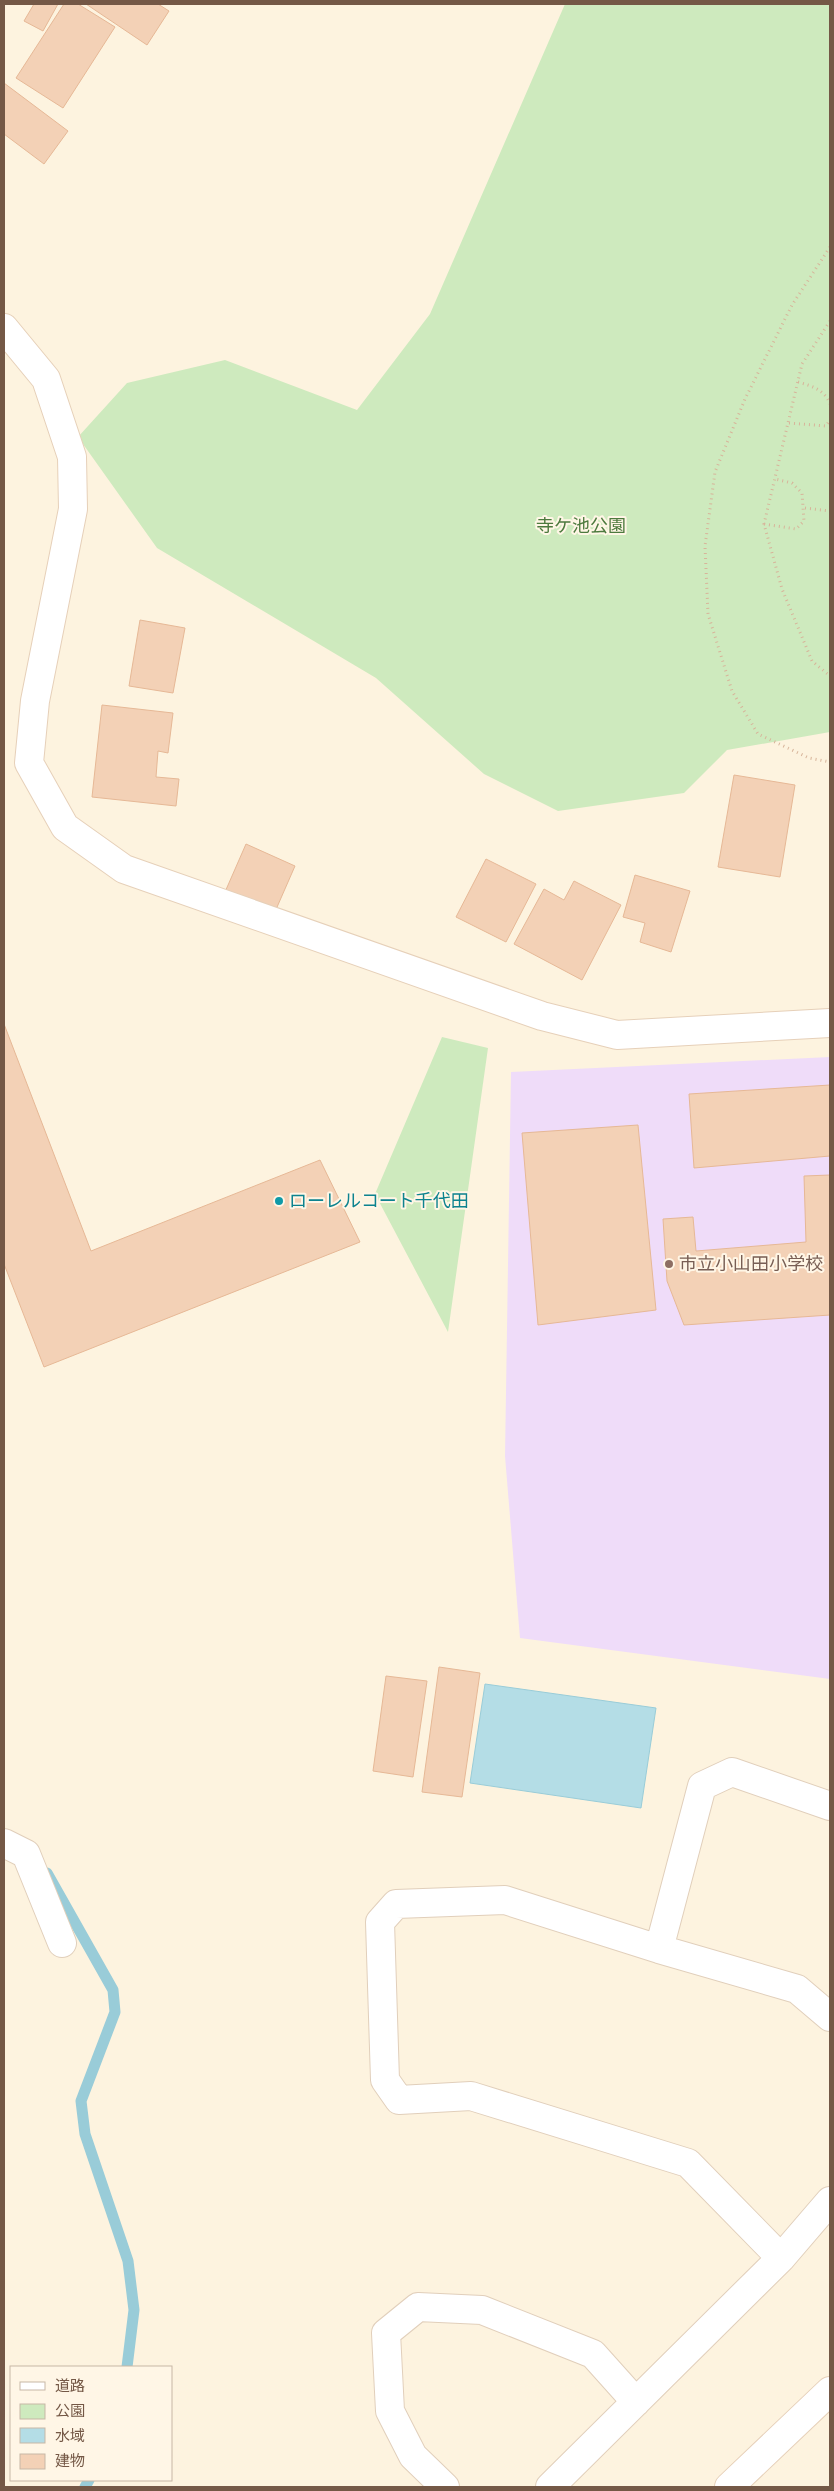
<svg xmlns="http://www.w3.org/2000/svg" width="834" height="2491" font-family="'Nunito Sans','Noto Sans JP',sans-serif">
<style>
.education{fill:#efdcf9}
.green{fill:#ceeabe}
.water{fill:#b4dde6;stroke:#99ccd8}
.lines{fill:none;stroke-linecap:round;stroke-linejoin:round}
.stream{stroke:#99ccd8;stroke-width:11}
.building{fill:#f3d1b6;stroke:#e6b896}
.street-casing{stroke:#e1cfbb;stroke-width:30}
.secondary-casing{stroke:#e6d0b9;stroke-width:30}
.path{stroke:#d7b49a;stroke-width:3;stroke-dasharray:1 4;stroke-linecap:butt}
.street{stroke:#fff;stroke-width:28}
.secondary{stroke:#fff;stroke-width:28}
.culture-dot{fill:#0f9aa8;stroke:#fff6e6;stroke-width:2}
.education-dot{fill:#8d6e63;stroke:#fff6e6;stroke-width:2}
.labels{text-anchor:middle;stroke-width:4;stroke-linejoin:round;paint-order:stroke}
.park-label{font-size:18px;fill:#4d7a3e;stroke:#fff6e6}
.culture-label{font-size:18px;fill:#0d838f;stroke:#fff6e6;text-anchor:start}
.education-label{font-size:18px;fill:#785e54;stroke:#fff6e6;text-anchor:start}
</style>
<rect width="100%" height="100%" fill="#fdf3df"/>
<path class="education" d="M830,1057v622l-310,-41 -15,-182 6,-384z"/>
<path class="green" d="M565,4h265v728l-103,18 -43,43 -126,18 -74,-37 -108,-96 -219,-130 -79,-111 49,-54 98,-23 132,50 73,-96z
M442,1037l46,11 -40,284 -73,-138z"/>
<path class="water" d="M485,1684l171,24 -15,100 -171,-25z"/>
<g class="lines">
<path class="stream" d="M47,1873l66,117 2,22 -34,89 4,33 43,127 6,49 -7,57
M85,2487l4,-7"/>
</g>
<path class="building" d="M34,4h24l-15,27 -19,-10z
M64,4h14l37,23 -52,81 -47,-30z
M86,4h72l11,7 -22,34z
M4,83l64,48 -24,33 -40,-30z
M140,620l45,8 -12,65 -44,-7z
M102,705l71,8 -5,40 -10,-2 -2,26 23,2 -3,27 -84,-9z
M734,775l61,10 -15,92 -62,-10z
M246,844l49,22 -21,48 -49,-22z
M486,859l50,25 -30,58 -50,-25z
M635,875l55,16 -19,61 -31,-10 5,-19 -22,-6z
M574,881l47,24 -39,75 -68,-36 30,-55 20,11z
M4,1024l87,227 229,-91 40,82 -316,125 -40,-103z
M830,1085v71l-136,12 -5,-74z
M638,1125l18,185 -118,15 -16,-192z
M830,1175v140l-146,10 -17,-44 -4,-62 30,-2 3,34 110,-9 -2,-66z
M439,1667l41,6 -18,124 -40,-5z
M386,1676l41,5 -14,96 -40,-6z"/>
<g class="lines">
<defs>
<path id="street" d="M4,1843l22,11 36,89
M659,1949l43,-163 30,-14 98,34
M781,2258l-93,-95 -217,-67 -72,4 -14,-20 -5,-158 16,-18 109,-4 154,49 138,40 33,28
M445,2487l-32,-31 -23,-45 -4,-78 32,-26 64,3 111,44 43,48
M550,2487l231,-229 49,-57"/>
<path id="secondary" d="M4,328l42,51 26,78 1,52 -38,192 -6,62 36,64 59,42 418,147 75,19 213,-12
M729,2487l101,-96"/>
</defs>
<use href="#street" class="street-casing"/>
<use href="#secondary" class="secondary-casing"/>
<path class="path" d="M830,247l-38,58 -47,94 -30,73 -10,74 3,68 24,77 26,43 51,24 21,4
M830,321l-28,43 -38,160 18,65 30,72 18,15
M798,382c14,4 27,8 32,22
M789,423l37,3 4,-6
M805,508l25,3
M764,524l32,5 8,-8 -2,-28 -10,-10 -17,-4"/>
<use href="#street" class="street"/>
<use href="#secondary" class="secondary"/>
</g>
<circle class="culture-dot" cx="279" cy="1201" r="5"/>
<circle class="education-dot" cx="669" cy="1264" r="5"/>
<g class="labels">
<g class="park-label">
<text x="581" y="532">寺ケ池公園</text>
</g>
<g class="culture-label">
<text x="289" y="1207">ローレルコート千代田</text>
</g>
<g class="education-label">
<text x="679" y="1270">市立小山田小学校</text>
</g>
</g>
<rect width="834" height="2491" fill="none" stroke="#745846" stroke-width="10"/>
<rect x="10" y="2366" width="162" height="115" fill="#fff6e6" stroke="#c7b7a6"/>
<rect x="20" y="2382" width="25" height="8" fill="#ffffff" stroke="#c7b7a6"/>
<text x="55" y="2391" font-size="15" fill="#745846">道路</text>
<rect x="20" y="2404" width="25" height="15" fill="#ceeabe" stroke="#c7b7a6"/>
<text x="55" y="2416" font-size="15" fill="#745846">公園</text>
<rect x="20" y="2428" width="25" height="15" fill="#b4dde6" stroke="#c7b7a6"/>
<text x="55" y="2441" font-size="15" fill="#745846">水域</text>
<rect x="20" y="2454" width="25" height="15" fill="#f3d1b6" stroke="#c7b7a6"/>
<text x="55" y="2466" font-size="15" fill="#745846">建物</text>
</svg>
